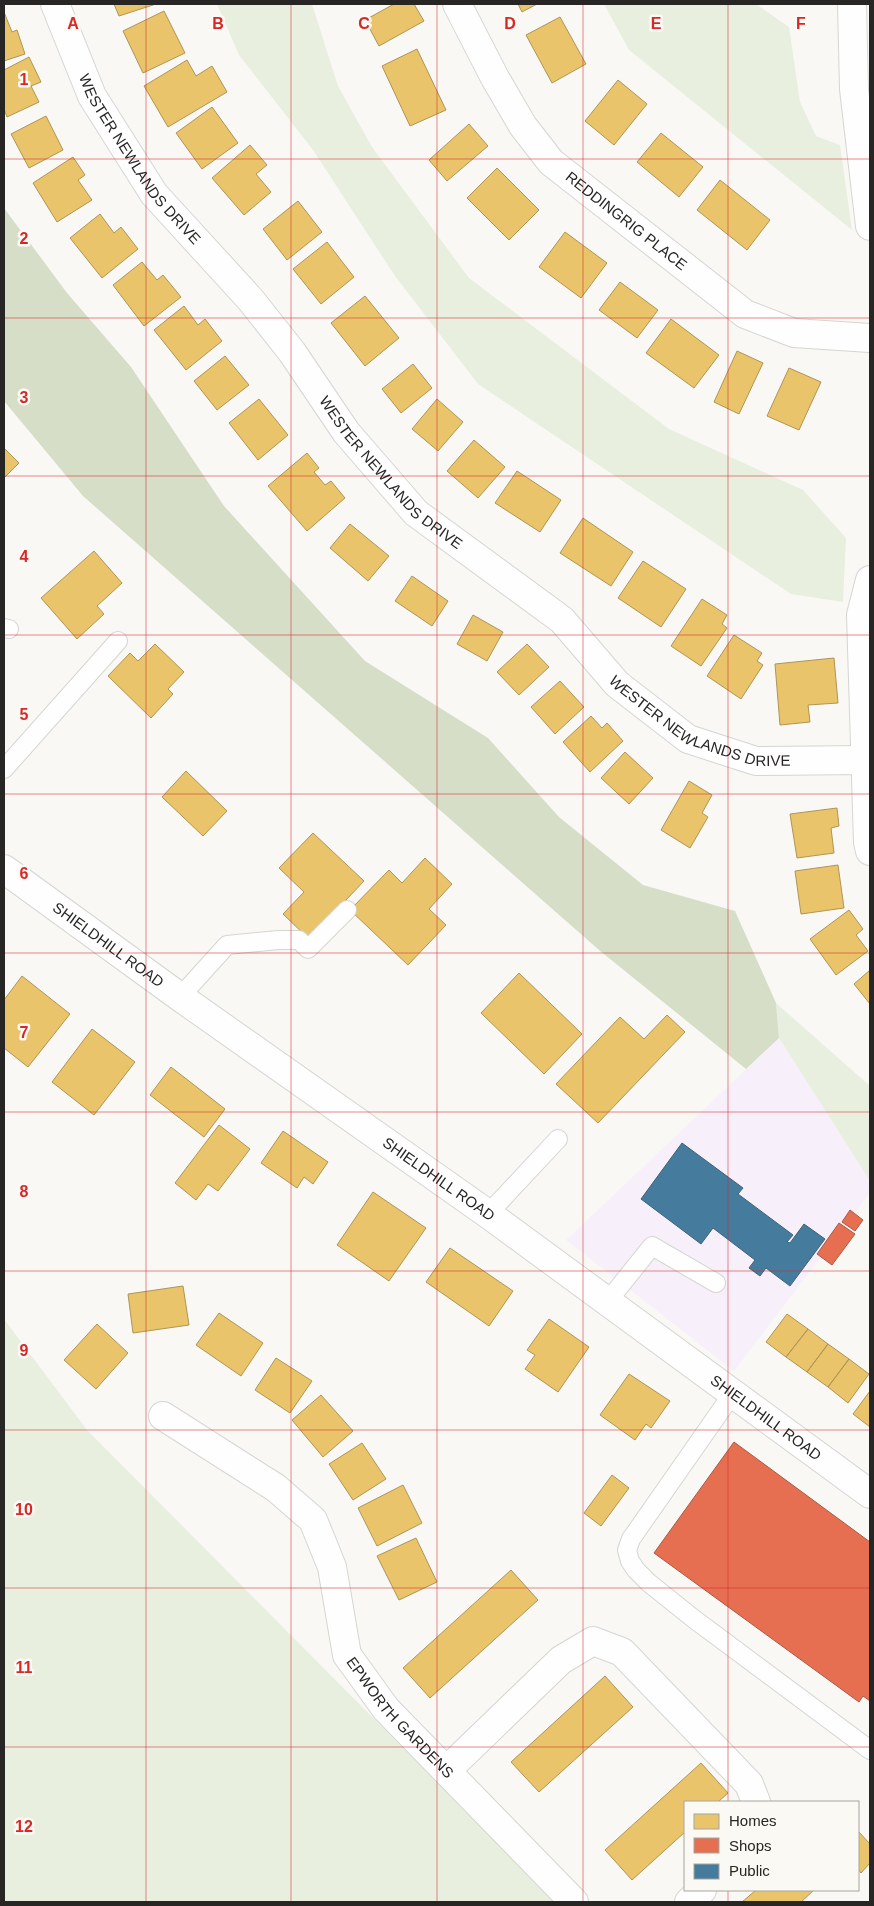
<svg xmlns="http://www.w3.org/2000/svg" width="874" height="1906" font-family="Arial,sans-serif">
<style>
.commercial{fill:#f7f0fa}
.green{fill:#e9efdf}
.forest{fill:#d6dec7}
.homes{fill:#e9c46a;stroke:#af9555}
.shops{fill:#e76f51;stroke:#ad5944}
.public{fill:#457b9d;stroke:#3c6279}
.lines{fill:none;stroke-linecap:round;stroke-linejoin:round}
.lane-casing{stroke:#d5d5d2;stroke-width:20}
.street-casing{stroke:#d5d5d2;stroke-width:30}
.secondary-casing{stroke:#d5d5d2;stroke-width:30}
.lane{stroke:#fefefe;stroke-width:18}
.street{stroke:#fefefe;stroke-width:28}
.secondary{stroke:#fefefe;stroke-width:28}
.grid{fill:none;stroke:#d62828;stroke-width:1;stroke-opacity:0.55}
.labels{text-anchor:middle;stroke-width:5;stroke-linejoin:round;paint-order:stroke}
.street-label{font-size:15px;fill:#272624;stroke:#fbf9f3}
.grid-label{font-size:16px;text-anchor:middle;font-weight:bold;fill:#d62828;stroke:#fbf9f3;stroke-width:5;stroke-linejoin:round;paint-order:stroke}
</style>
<rect width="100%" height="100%" fill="#f9f8f5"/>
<path class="commercial" d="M779,1038l91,143v12l-136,178 -168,-131z"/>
<path class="green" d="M217,4h95l26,82 34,61 97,131 200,151 134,61 43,48 -3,64 -52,-8 -313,-210 -83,-108 -82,-126 -74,-95z
M604,4h152l33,23 11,75 16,34 24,9 12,85 -223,-180z
M776,1003l94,83v95l-91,-143z
M4,1319l83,111 469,472h-552z"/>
<path class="forest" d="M4,208l63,85 64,74 93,139 141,155 123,77 71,79 84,68 92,26 41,92 3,35 -33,31 -147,-119 -516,-454 -79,-95z"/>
<path class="homes" d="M114,4h42l-37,12z
M394,4h20l10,17 -45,25 -14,-26z
M518,4h19l-15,8z
M164,11l21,42 -42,20 -20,-42z
M4,12l8,20 5,-2 8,24 -21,7z
M560,17l26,47 -34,19 -26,-48z
M417,49l29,61 -36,16 -28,-60z
M29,57l12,25 -10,4 8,16 -32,15 -3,-8v-39z
M187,60l9,16 16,-10 15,26 -59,35 -24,-41z
M618,80l29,24 -33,41 -29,-24z
M212,107l26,36 -36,26 -26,-36z
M46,116l17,34 -34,18 -18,-34z
M469,124l19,22 -41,35 -18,-21z
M661,133l42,34 -24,30 -42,-35z
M250,145l17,20 -11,9 15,18 -27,23 -32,-37z
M73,157l12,18 -7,5 14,20 -35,22 -24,-39z
M497,168l42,42 -30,30 -42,-42z
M720,180l50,40 -23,30 -50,-40z
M298,201l24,31 -35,28 -24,-31z
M100,214l14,19 7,-6 17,22 -36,29 -32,-40z
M565,232l42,31 -26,35 -42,-31z
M327,242l27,35 -33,27 -28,-35z
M142,262l15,18 6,-5 18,22 -37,29 -31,-41z
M620,282l38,28 -21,28 -38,-28z
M365,296l34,42 -34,28 -34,-43z
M184,306l14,19 7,-6 17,22 -36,29 -32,-40z
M671,319l48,36 -25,33 -48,-35z
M737,351l26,12 -24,51 -25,-12z
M225,356l24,29 -32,25 -23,-29z
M413,364l19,24 -31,25 -19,-24z
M789,368l32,14 -22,48 -32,-14z
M259,399l29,36 -30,25 -29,-37z
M437,399l26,23 -25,29 -26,-22z
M474,440l31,27 -27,31 -31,-27z
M4,448l15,15 -15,15z
M307,453l12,15 -5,4 11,13 6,-4 14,17 -38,33 -39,-45z
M517,471l44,29 -21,32 -45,-29z
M583,518l50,34 -22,34 -51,-33z
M350,524l39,32 -21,25 -38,-33z
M94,551l28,32 -25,23 7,8 -27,25 -36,-41z
M643,561l43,28 -25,38 -43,-29z
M412,576l36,25 -16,25 -37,-25z
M702,599l25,16 -5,9 5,4 -26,38 -30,-20z
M473,615l30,17 -16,29 -30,-17z
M734,635l28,18 -5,8 6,4 -22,34 -34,-23z
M155,644l29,28 -16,17 5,5 -22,24 -43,-42 22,-23 8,8z
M527,644l22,23 -30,28 -22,-23z
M834,658l4,45 -30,2 2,17 -30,3 -5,-61z
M560,681l24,26 -29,27 -24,-27z
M591,716l11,12 5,-5 16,18 -33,31 -27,-30z
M625,752l28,26 -24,26 -28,-26z
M186,771l41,40 -24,25 -41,-39z
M689,781l23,14 -10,18 6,4 -18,31 -29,-18z
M837,808l2,18 -8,2 3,25 -37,5 -7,-44z
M313,833l51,48 -55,58 -26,-25 21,-22 -25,-24z
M425,858l27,26 -23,25 17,16 -38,40 -58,-55 39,-40 13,13z
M838,865l6,43 -43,6 -6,-43z
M849,910l14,19 -7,6 12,16 -32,24 -26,-36z
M870,970v34l-16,-20z
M519,973l63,61 -38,40 -63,-61z
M22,976l48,38 -42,53 -24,-19v-48z
M667,1015l18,17 -87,91 -42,-39 64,-67 24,22z
M92,1029l43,33 -41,53 -42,-33z
M171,1067l54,42 -21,28 -54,-42z
M219,1125l31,24 -32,42 -10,-7 -12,16 -21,-17z
M283,1131l45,31 -15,22 -9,-7 -7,11 -36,-25z
M373,1192l53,36 -37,53 -52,-36z
M450,1248l63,43 -24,35 -63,-44z
M183,1286l6,39 -56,8 -5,-39z
M219,1313l44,30 -22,33 -45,-31z
M787,1314l21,15 -22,28 -20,-15z
M549,1319l40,28 -31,45 -33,-23 10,-14 -8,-5z
M97,1324l31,29 -32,36 -32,-29z
M808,1329l20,15 -21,28 -21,-15z
M828,1344l21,15 -21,28 -21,-15z
M276,1358l36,23 -22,32 -35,-23z
M849,1359l20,15 -21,29 -20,-16z
M629,1374l41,27 -19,27 -5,-4 -11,16 -35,-25z
M870,1391v36l-17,-13z
M321,1395l32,36 -30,26 -31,-37z
M362,1443l24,36 -33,21 -24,-36z
M612,1475l17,13 -28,38 -17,-13z
M403,1485l19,38 -45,23 -19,-38z
M416,1538l21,44 -38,18 -22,-44z
M511,1570l27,30 -108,98 -27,-30z
M605,1676l28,31 -94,85 -28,-30z
M701,1763l27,30 -10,9h-33v30l-53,48 -27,-30z
M858,1831l12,13v19l-9,10 -3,-4z
M756,1890h58l-13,12h-59z"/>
<path class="shops" d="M850,1210l13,10 -8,11 -13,-9z
M839,1223l16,11 -23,31 -15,-11z
M734,1442l136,100v159l-7,-5 -4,6 -205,-149z"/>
<path class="public" d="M682,1143l61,45 -5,6 55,41 -6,7 3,1 14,-19 21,15 -35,47 -24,-18 -6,8 -11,-8 6,-8 -42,-32 -12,16 -60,-45z"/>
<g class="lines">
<defs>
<path id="lane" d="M4,628l5,1
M4,769l114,-128
M180,997l47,-52 51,-5h21l9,9 39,-39
M488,1214l70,-75
M608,1301l44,-55 64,37
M733,1393l-102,146 -4,11 3,11 6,9 13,13 45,36 176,131"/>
<g id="street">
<path id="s1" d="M55,4l37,92 62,98 96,105 42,53 54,80 70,81 146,107 55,64 71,55 68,22 110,-1"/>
<path id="s2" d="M457,4l38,74 28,48 28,36 194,152 49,19 76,5"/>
<path d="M852,4l2,85 16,137"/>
<path d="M870,580l-9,35 7,227 2,9"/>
<path id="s3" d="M163,1416l113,72 37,32 19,47 15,88 39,54 188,193"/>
<path d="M447,1770l114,-110 32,-19 29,11 127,132 7,18"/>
<path d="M689,1902l13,-12"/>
</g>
<g id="secondary">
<path id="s4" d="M4,869l176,128 308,217 382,280"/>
</g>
</defs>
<use href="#lane" class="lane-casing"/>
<use href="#street" class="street-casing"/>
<use href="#secondary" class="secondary-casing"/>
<use href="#lane" class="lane"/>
<use href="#street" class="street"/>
<use href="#secondary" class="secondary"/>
</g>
<path class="grid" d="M146,4v1898M291,4v1898M437,4v1898M583,4v1898M728,4v1798M4,159h866M4,318h866M4,476h866M4,635h866M4,794h866M4,953h866M4,1112h866M4,1271h866M4,1430h866M4,1588h866M4,1747h866M728,1890v12"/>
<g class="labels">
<g class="street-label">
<text dy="5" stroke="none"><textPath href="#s1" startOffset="178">WESTER NEWLANDS DRIVE</textPath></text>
<text dy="5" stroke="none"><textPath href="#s2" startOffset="280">REDDINGRIG PLACE</textPath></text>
<text dy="5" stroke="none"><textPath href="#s1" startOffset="582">WESTER NEWLANDS DRIVE</textPath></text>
<text dy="5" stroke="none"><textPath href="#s1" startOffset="988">WESTER NEWLANDS DRIVE</textPath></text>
<text dy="5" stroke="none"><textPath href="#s4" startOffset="129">SHIELDHILL ROAD</textPath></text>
<text dy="5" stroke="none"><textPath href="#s4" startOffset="534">SHIELDHILL ROAD</textPath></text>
<text dy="5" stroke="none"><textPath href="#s4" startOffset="939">SHIELDHILL ROAD</textPath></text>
<text dy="5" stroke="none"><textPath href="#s3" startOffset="405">EPWORTH GARDENS</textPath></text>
</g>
</g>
<g class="grid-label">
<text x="73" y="29">A</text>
<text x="218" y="29">B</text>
<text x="364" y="29">C</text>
<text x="510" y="29">D</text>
<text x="656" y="29">E</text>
<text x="801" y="29">F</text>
<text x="24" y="85">1</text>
<text x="24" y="244">2</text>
<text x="24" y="403">3</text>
<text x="24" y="562">4</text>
<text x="24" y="720">5</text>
<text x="24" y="879">6</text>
<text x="24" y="1038">7</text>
<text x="24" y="1197">8</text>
<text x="24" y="1356">9</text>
<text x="24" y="1515">10</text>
<text x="24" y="1673">11</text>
<text x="24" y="1832">12</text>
</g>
<rect width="874" height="1906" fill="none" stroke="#272624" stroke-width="10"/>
<rect x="684" y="1801" width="175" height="90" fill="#fbf9f3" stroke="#a6a5a0"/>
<rect x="694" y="1814" width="25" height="15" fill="#e9c46a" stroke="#a6a5a0"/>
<text x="729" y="1826" font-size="15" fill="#272624">Homes</text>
<rect x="694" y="1838" width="25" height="15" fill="#e76f51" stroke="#a6a5a0"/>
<text x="729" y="1851" font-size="15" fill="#272624">Shops</text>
<rect x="694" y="1864" width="25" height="15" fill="#457b9d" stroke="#a6a5a0"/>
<text x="729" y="1876" font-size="15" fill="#272624">Public</text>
</svg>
